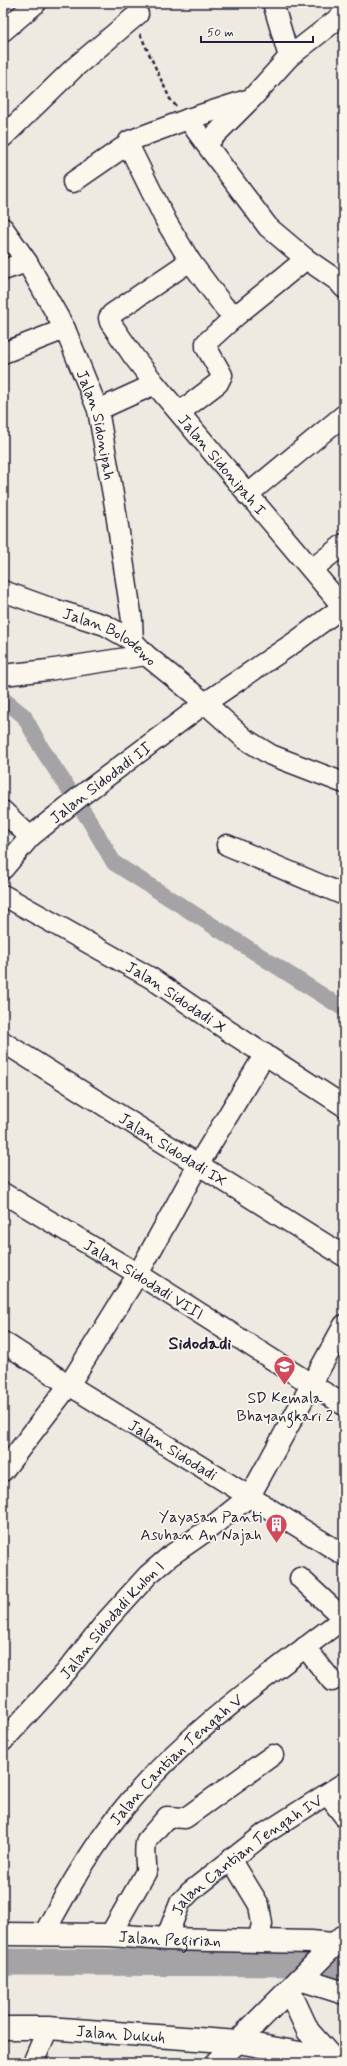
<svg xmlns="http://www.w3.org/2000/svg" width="347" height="2066" font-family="Mynerve,sans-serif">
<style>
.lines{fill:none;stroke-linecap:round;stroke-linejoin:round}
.canal{stroke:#a6a3a7;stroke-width:16}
.river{stroke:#a6a3a7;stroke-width:27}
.minor-casing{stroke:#22223b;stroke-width:23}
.major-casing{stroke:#22223b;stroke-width:25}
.path{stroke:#22223b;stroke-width:2.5;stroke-dasharray:4 3;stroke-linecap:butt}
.minor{stroke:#fbf7ec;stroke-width:20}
.major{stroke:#fbf7ec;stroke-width:22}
.labels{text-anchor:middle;stroke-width:3.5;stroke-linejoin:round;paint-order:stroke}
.street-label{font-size:16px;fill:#22223b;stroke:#fbf7ec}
.poi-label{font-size:16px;fill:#22223b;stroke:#fbf7ec}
.quarter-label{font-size:18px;font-weight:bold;fill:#22223b;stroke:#fbf7ec}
</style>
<rect width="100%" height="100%" fill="#eeeae2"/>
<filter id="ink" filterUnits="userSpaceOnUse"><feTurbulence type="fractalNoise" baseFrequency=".025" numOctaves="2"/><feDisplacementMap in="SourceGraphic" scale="8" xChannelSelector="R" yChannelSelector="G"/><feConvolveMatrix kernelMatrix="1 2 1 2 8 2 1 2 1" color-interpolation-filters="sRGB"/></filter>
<g filter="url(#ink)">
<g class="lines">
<path class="canal" d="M3,699l21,17 18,33 47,71 25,43 230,146"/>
<path class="river" d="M3,1962l310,1 31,8"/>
<defs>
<g id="minor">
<path d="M273,3l16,54"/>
<path d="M3,31l33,-28"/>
<path d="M188,119l59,-19"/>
<path d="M3,137l71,-69 64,-54"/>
<path d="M128,144l39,79 23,38 35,47 13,6 68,-55"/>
<path d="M206,144l62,83 38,32 32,22 6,7"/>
<path d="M73,182l55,-38 1,-3 59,-22 18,25 46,-46 37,-41 55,-43"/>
<path id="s1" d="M3,228l24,34 38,67 33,81 17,96 17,114 1,21"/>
<path id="s2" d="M190,261l-78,53 -3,4 1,4 24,35 21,27 188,223"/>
<path d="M3,270l24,-8"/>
<path d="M3,353l62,-24"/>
<path d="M98,410l57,-26"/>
<path d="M180,412l38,-29 4,-8 -16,-28v-4l32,-29"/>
<path d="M247,495l97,-80"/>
<path d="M312,569l32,-25"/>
<path id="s3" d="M3,591l44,16 58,18 28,16 13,14 59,48 40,36 26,16 73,28"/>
<path d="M3,675l45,-5 98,-15"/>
<path d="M3,811l27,26"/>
<path d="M227,845l117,50"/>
<path id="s4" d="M3,869l27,-32 52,-42 123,-92 90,-61 49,-36"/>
<path id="s5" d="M3,895l148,83 79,54 114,74"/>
<path id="s6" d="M3,1042l341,214"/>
<path id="s7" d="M3,1193l135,81 206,131"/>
<path id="s8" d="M3,1342l66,43 275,170"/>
<path d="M3,1471l66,-86 69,-111 60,-109 67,-111"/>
<path d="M300,1578l44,41"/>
<path d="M305,1647l27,34"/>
<path id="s9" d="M3,1741l63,-69 42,-53 40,-44 22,-19 36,-25 44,-35 94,-171"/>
<path d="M327,1794l17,22"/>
<path d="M231,1859l28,46 3,19 -4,17"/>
<path id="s10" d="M44,1934c23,-44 48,-87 80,-126 61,-75 144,-132 220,-190"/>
<path d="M110,1935l36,-63c1,-10 -3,-23 1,-32l20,-23 18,1 3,-2 85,-61"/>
<path id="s11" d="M166,1939l14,-36 10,-11 74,-58 80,-51"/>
<path d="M33,2063l15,-35"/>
</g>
<g id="major">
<path id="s12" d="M3,1934l107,1 56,4 145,3 33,3"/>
<path d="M300,1979l44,14"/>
<path d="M289,1990l19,41 24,27"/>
<path id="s13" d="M3,2028h45l190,14 106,19"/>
<path d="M216,2063l126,-126"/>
</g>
</defs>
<use href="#minor" class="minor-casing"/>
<use href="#major" class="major-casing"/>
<path class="path" d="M140,34l30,65 6,7"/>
<use href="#minor" class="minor"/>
<use href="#major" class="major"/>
</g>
</g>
<defs>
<symbol id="school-pin" viewBox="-11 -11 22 30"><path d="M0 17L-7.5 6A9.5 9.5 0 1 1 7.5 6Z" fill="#d1495b" stroke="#fbf7ec"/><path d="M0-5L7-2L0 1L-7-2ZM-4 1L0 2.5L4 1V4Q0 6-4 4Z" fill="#fff"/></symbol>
<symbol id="building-pin" viewBox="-11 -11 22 30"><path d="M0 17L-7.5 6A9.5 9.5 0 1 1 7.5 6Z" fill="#d1495b" stroke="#fbf7ec"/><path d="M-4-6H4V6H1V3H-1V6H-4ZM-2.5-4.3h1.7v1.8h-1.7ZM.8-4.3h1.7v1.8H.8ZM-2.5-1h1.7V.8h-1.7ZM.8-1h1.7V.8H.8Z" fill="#fff"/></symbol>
</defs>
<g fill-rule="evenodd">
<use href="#school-pin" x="272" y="1354" width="25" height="34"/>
<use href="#building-pin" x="264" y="1512" width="25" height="34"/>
</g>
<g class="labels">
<g class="street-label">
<text dy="6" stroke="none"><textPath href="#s1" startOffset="220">Jalan Sidonipah</textPath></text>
<text dy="6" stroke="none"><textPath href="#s2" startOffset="285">Jalan Sidonipah I</textPath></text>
<text dy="6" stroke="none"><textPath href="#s3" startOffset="117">Jalan Bolodewo</textPath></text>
<text dy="6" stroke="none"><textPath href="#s4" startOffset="131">Jalan Sidodadi II</textPath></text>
<text dy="6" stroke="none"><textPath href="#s5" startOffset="201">Jalan Sidodadi X</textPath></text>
<text dy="6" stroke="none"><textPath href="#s6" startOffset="201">Jalan Sidodadi IX</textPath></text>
<text dy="6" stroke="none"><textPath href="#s7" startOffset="165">Jalan Sidodadi VIII</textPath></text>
<text dy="6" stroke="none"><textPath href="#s8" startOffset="201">Jalan Sidodadi</textPath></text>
<text dy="6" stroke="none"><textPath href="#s9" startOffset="163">Jalan Sidodadi Kulon I</textPath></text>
<text dy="6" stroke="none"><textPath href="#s10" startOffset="221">Jalan Cantian Tengah V</textPath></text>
<text dy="6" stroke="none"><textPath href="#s11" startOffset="121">Jalan Cantian Tengah IV</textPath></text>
<text dy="6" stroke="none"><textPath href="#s12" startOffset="167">Jalan Pegirian</textPath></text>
<text dy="6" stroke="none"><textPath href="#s13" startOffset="118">Jalan Dukuh</textPath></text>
</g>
<g class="poi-label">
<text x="285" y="1403">SD Kemala<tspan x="285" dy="18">Bhayangkari 2</tspan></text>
<text x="262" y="1522" text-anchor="end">Yayasan Panti<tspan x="262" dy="18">Asuhan An Najah</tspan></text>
</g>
<g class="quarter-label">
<text x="200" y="1349">Sidodadi</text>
</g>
</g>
<rect width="347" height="2066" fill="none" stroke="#fbf7ec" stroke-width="16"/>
<rect x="8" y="8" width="331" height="2050" fill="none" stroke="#22223b" stroke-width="1.5" filter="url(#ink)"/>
<path d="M201 36v6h112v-6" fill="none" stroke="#22223b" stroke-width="2"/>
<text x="207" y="36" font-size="12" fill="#22223b" stroke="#fbf7ec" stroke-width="3" paint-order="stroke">50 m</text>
</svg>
